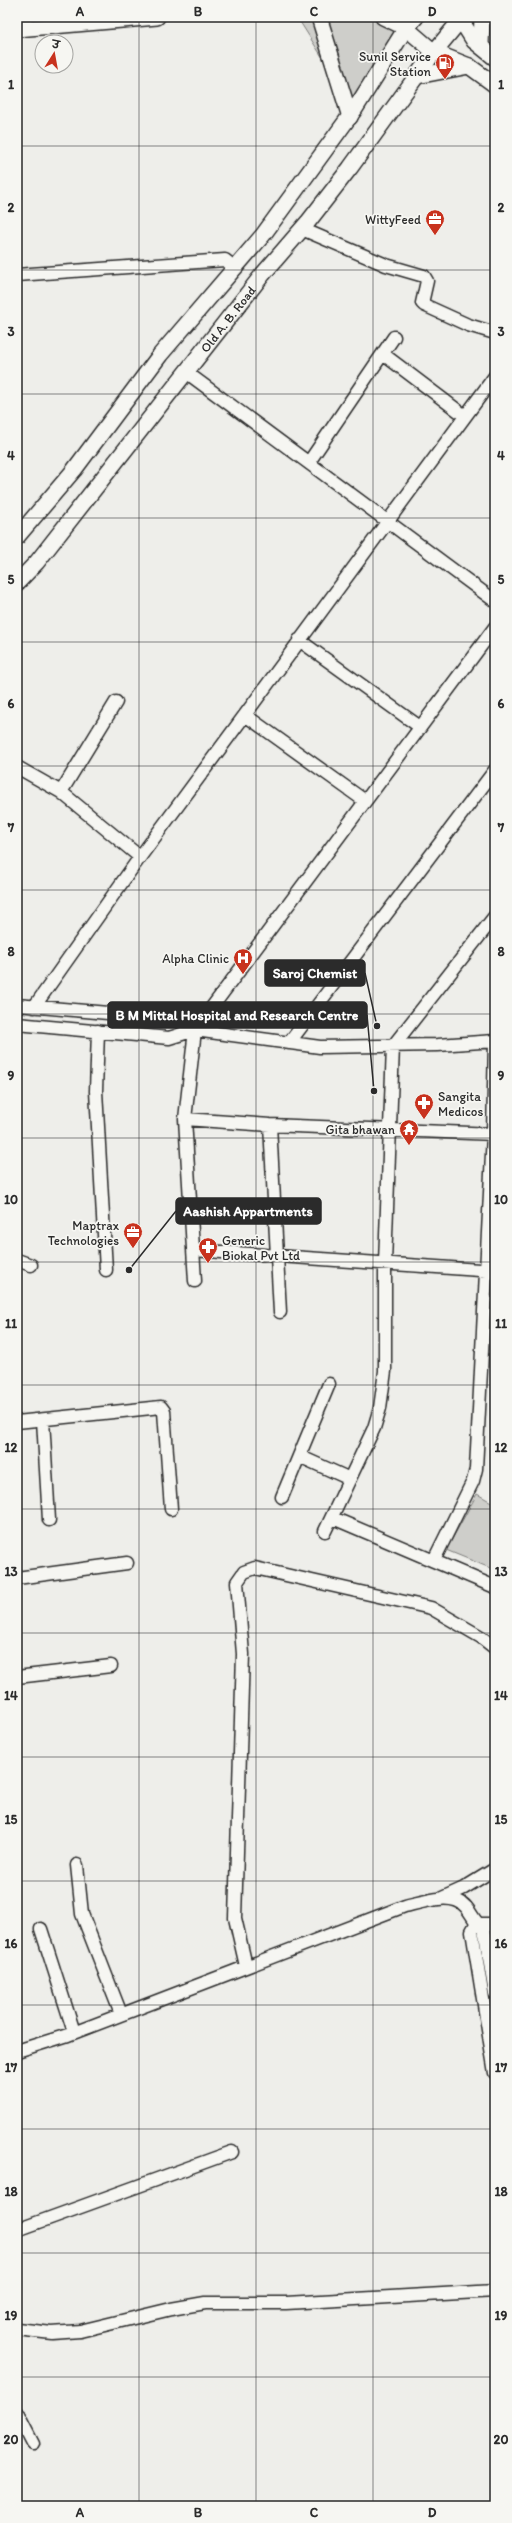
<svg xmlns="http://www.w3.org/2000/svg" width="512" height="2523" font-family="Itim,'Playpen Sans Deva',sans-serif">
<style>
.green{fill:#cececa;stroke:#7c7c7a}
.lines{fill:none;stroke-linecap:round;stroke-linejoin:round}
.minor-casing{stroke:#2b2b2b;stroke-width:15}
.major-casing{stroke:#2b2b2b;stroke-width:18}
.minor{stroke:#f6f6f2;stroke-width:12}
.major{stroke:#f6f6f2;stroke-width:15}
.grid{fill:none;stroke:#2b2b2b;stroke-width:1;stroke-opacity:0.55}
.labels{text-anchor:middle;stroke-width:3.5;stroke-linejoin:round;paint-order:stroke}
.poi-label{font-size:13px;fill:#2b2b2b;stroke:#f6f6f2;text-anchor:end}
.street-label{font-size:13px;fill:#2b2b2b;stroke:#f6f6f2}
.leader{fill:none;stroke:#2b2b2b;stroke-width:1.5}
.callout-dot{fill:#2b2b2b;stroke:#f6f6f2;stroke-width:1.5}
.callout{fill:#2b2b2b;stroke:#2b2b2b;stroke-width:1.5}
.callout-label{font-size:14px;text-anchor:middle;font-weight:bold;fill:#fff}
.neatline{fill:none;stroke:#2b2b2b;stroke-width:1.5}
.grid-label{font-size:13px;text-anchor:middle;font-weight:bold;fill:#2b2b2b}
</style>
<rect width="100%" height="100%" fill="#eeeeea"/>
<filter id="ink" filterUnits="userSpaceOnUse"><feTurbulence type="fractalNoise" baseFrequency=".025" numOctaves="2"/><feDisplacementMap in="SourceGraphic" scale="8" xChannelSelector="R" yChannelSelector="G"/><feConvolveMatrix kernelMatrix="1 2 1 2 8 2 1 2 1" color-interpolation-filters="sRGB"/></filter>
<g filter="url(#ink)">
<path class="green" d="M297,17h86l23,11 -51,81z
M477,1494l18,10v66l-49,-20z"/>
<g class="lines">
<defs>
<path id="minor" d="M302,229l84,36 38,11 3,5 -5,22 2,2 44,20 27,8
M17,275l208,-15 9,7
M383,354l82,62
M186,372l309,229
M309,462l85,-125
M299,640l121,87
M245,715l120,86
M17,767l44,25 79,65
M61,792l55,-90
M17,1005l159,14 19,11 125,17 118,-2 57,-4
M34,1007l106,-150 355,-481
M17,1024l152,14 26,-8
M98,1031l-2,60 10,179
M289,1043l206,-273
M185,1119l85,6 225,9
M270,1125l10,187
M193,1250l301,21
M17,1260l14,5
M195,1281l-10,-162 10,-89 300,-403
M43,1420l6,100
M17,1422l144,-15 3,4 7,98
M299,1456l51,23
M282,1497l47,-113
M333,1518l162,69
M325,1531l49,-103 6,-20 5,-37v-108l8,-217 102,-130
M434,1560l39,-79 3,-12 17,-335 2,-93
M17,1578l110,-15
M17,1677l94,-11
M77,1865l5,49 39,100
M442,1898l22,-10 31,-19
M476,1924l-4,7 23,142
M476,1924h19
M41,1929l33,103
M246,1966l-11,-48 8,-264 -6,-72 7,-10 11,-4 176,40 50,29 14,11
M17,2051l51,-16 337,-129c17,-4 48,-15 61,1 7,8 8,16 18,21l11,65
M17,2230l215,-78
M17,2329l35,4 28,-2 91,-22 34,-6h81l209,-12
M17,2413l16,31"/>
<g id="major">
<path d="M319,17l31,100"/>
<path d="M416,17l-10,11 28,24 29,-35"/>
<path d="M459,17l15,24 21,17"/>
<path d="M17,29l140,-12"/>
<path d="M481,46l1,-29"/>
<path d="M417,76l52,-10"/>
<path d="M17,537l57,-67 86,-115 103,-120 92,-126 51,-81 -23,-11"/>
<path id="s1" d="M17,583l20,-21 226,-288 45,-52 42,-54 84,-116 35,14 26,19"/>
</g>
</defs>
<use href="#minor" class="minor-casing"/>
<use href="#major" class="major-casing"/>
<use href="#minor" class="minor"/>
<use href="#major" class="major"/>
</g>
</g>
<path class="grid" d="M139,17v2489M256,17v2489M373,17v2489M17,146h478M17,270h478M17,394h478M17,518h478M17,642h478M17,766h478M17,890h478M17,1014h478M17,1138h478M17,1262h478M17,1385h478M17,1509h478M17,1633h478M17,1757h478M17,1881h478M17,2005h478M17,2129h478M17,2253h478M17,2377h478"/>
<defs>
<symbol id="fuel-pin" viewBox="-11 -11 22 30"><path d="M0 17L-7.5 6A9.5 9.5 0 1 1 7.5 6Z" fill="#c8321e" stroke="#f6f6f2"/><path d="M-5.5-6h7V0h2V4h1.3V-2.5L3-4.5l.8-.8L6-3V5H2.5V1h-1V6h-7ZM-4.2-4.7v3.2H.2V-4.7Z" fill="#fff"/></symbol>
<symbol id="office-pin" viewBox="-11 -11 22 30"><path d="M0 17L-7.5 6A9.5 9.5 0 1 1 7.5 6Z" fill="#c8321e" stroke="#f6f6f2"/><path d="M-6-3h4V-5.5h4V-3h4V5H-6ZM-1-4.5V-3h2v-1.5ZM-6 0V1H6V0Z" fill="#fff"/></symbol>
<symbol id="hospital-pin" viewBox="-11 -11 22 30"><path d="M0 17L-7.5 6A9.5 9.5 0 1 1 7.5 6Z" fill="#c8321e" stroke="#f6f6f2"/><path d="M-5-5h3v3.5h4V-5h3V5h-3V1.5h-4V5h-3Z" fill="#fff"/></symbol>
<symbol id="pharmacy-pin" viewBox="-11 -11 22 30"><path d="M0 17L-7.5 6A9.5 9.5 0 1 1 7.5 6Z" fill="#c8321e" stroke="#f6f6f2"/><path d="M-2-6h4v4h4v4h-4v4h-4v-4h-4v-4h4Z" fill="#fff"/></symbol>
<symbol id="temple-pin" viewBox="-11 -11 22 30"><path d="M0 17L-7.5 6A9.5 9.5 0 1 1 7.5 6Z" fill="#c8321e" stroke="#f6f6f2"/><path d="M0-6L5-2H3V0L6.5 2.5H4V6H1.5V3h-3V6H-4V2.5H-6.5L-3 0V-2H-5Z" fill="#fff"/></symbol>
</defs>
<g fill-rule="evenodd">
<use href="#fuel-pin" x="434" y="52" width="22" height="30"/>
<use href="#office-pin" x="424" y="208" width="22" height="30"/>
<use href="#hospital-pin" x="232" y="947" width="22" height="30"/>
<use href="#pharmacy-pin" x="413" y="1092" width="22" height="30"/>
<use href="#temple-pin" x="398" y="1118" width="22" height="30"/>
<use href="#office-pin" x="122" y="1221" width="22" height="30"/>
<use href="#pharmacy-pin" x="197" y="1236" width="22" height="30"/>
</g>
<g class="labels">
<g class="poi-label">
<text x="431" y="61">Sunil Service<tspan x="431" dy="15">Station</tspan></text>
<text x="421" y="224">WittyFeed</text>
<text x="229" y="963">Alpha Clinic</text>
<text x="438" y="1101" text-anchor="start">Sangita<tspan x="438" dy="15">Medicos</tspan></text>
<text x="395" y="1134">Gita bhawan</text>
<text x="119" y="1230">Maptrax<tspan x="119" dy="15">Technologies</tspan></text>
<text x="222" y="1245" text-anchor="start">Generic<tspan x="222" dy="15">Biokal Pvt Ltd</tspan></text>
</g>
<g class="street-label">
<text dy="5" stroke="none"><textPath href="#s1" startOffset="338">Old A. B. Road</textPath></text>
</g>
</g>
<path class="leader" d="M377 1026L365 973M374 1091L367 1015M129 1270L176 1211"/>
<g class="callout-dot">
<circle cx="377" cy="1026" r="4"/>
<circle cx="374" cy="1091" r="4"/>
<circle cx="129" cy="1270" r="4"/>
</g>
<g class="callout">
<rect x="265" y="960" width="100" height="26" rx="4"/>
<rect x="108" y="1002" width="259" height="26" rx="4"/>
<rect x="176" y="1198" width="145" height="26" rx="4"/>
</g>
<g class="callout-label">
<text x="315" y="978">Saroj Chemist</text>
<text x="237" y="1020">B M Mittal Hospital and Research Centre</text>
<text x="248" y="1216">Aashish Appartments</text>
</g>
<rect width="512" height="2523" fill="none" stroke="#f6f6f2" stroke-width="44"/>
<g transform="translate(54 54) rotate(11)"><circle r="19" fill="#f6f6f2" stroke="#a5a5a2"/>
<path d="M0-3L7 15L0 10L-7 15Z" fill="#c8321e"/>
<text y="-6" font-size="11" font-weight="bold" text-anchor="middle" fill="#2b2b2b">उ</text>
</g>
<rect x="22" y="22" width="468" height="2479" class="neatline"/>
<g class="grid-label">
<text x="80" y="16">A</text>
<text x="198" y="16">B</text>
<text x="314" y="16">C</text>
<text x="432" y="16">D</text>
<text x="11" y="89">1</text>
<text x="501" y="89">1</text>
<text x="11" y="212">2</text>
<text x="501" y="212">2</text>
<text x="11" y="336">3</text>
<text x="501" y="336">3</text>
<text x="11" y="460">4</text>
<text x="501" y="460">4</text>
<text x="11" y="584">5</text>
<text x="501" y="584">5</text>
<text x="11" y="708">6</text>
<text x="501" y="708">6</text>
<text x="11" y="832">7</text>
<text x="501" y="832">7</text>
<text x="11" y="956">8</text>
<text x="501" y="956">8</text>
<text x="11" y="1080">9</text>
<text x="501" y="1080">9</text>
<text x="11" y="1204">10</text>
<text x="501" y="1204">10</text>
<text x="11" y="1328">11</text>
<text x="501" y="1328">11</text>
<text x="11" y="1452">12</text>
<text x="501" y="1452">12</text>
<text x="11" y="1576">13</text>
<text x="501" y="1576">13</text>
<text x="11" y="1700">14</text>
<text x="501" y="1700">14</text>
<text x="11" y="1824">15</text>
<text x="501" y="1824">15</text>
<text x="11" y="1948">16</text>
<text x="501" y="1948">16</text>
<text x="11" y="2072">17</text>
<text x="501" y="2072">17</text>
<text x="11" y="2196">18</text>
<text x="501" y="2196">18</text>
<text x="11" y="2320">19</text>
<text x="501" y="2320">19</text>
<text x="11" y="2444">20</text>
<text x="501" y="2444">20</text>
<text x="80" y="2517">A</text>
<text x="198" y="2517">B</text>
<text x="314" y="2517">C</text>
<text x="432" y="2517">D</text>
</g>
</svg>
